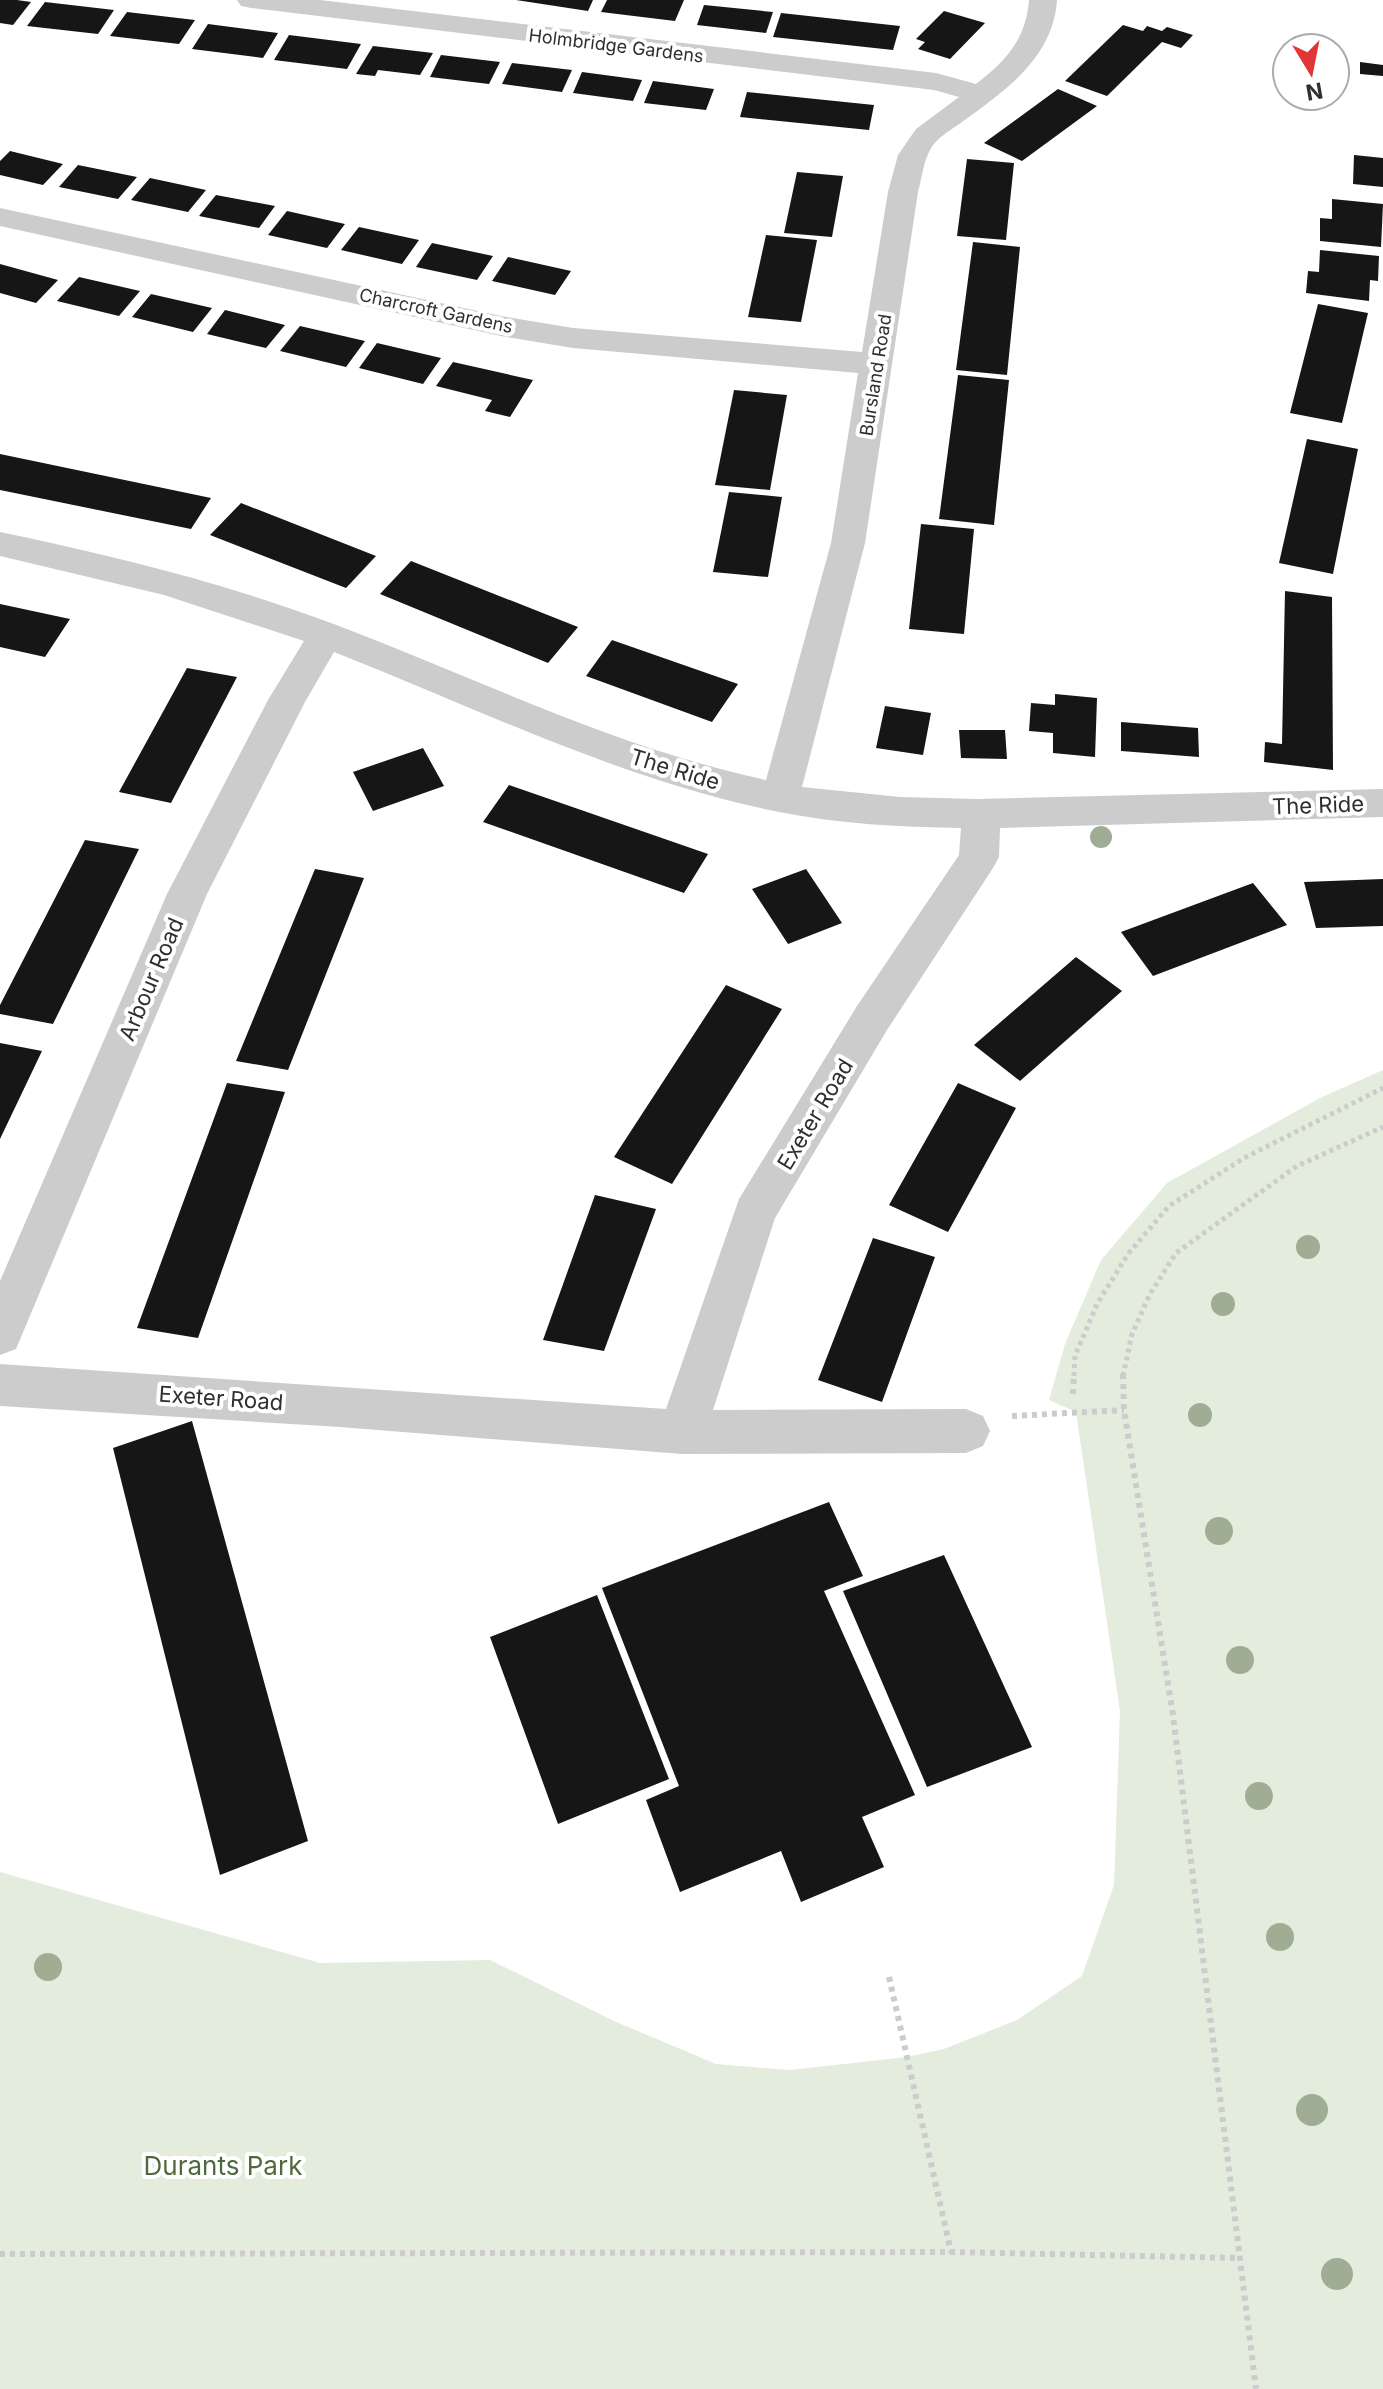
<svg xmlns="http://www.w3.org/2000/svg" width="1383" height="2389" font-family="Inter,sans-serif">
<style>
.green{fill:#e4ecdd}
.building{fill:#161616}
.lines{fill:none;stroke-linecap:round;stroke-linejoin:round}
.path-far1{stroke:#ccc;stroke-width:5;stroke-dasharray:4 4;stroke-linecap:butt}
.path{stroke:#ccc;stroke-width:6;stroke-dasharray:5 5;stroke-linecap:butt}
.minor{fill:#ccc;fill-rule:evenodd}
.tree{fill:#9ead94}
.labels{text-anchor:middle;stroke-width:8;stroke-linejoin:round;paint-order:stroke}
.far-street-label{font-size:18px;fill:#2f2f2f;stroke:#fff}
.street-label{font-size:22px;fill:#2f2f2f;stroke:#fff}
.near-park-label{font-size:26px;fill:#4e6a3d;stroke:#fff}
</style>
<rect width="100%" height="100%" fill="#fff"/>
<path class="green" d="M1383,1070v1319h-1383v-517l320,91 170,-3 124,61 102,43 74,6 117,-13 37,-8 73,-29 65,-44 32,-91 6,-174 -44,-299 -27,-12 16,-56 36,-84 66,-77 155,-86z"/>
<path class="building" d="M0,0h17l14,2 -18,23 -13,-2z
M516,0h77l-5,11z
M607,0h77l-9,21 -74,-9z
M45,2l69,8 -16,24 -71,-8z
M704,5l69,7 -7,21 -69,-8z
M944,11l41,12 -35,36 -32,-10 7,-7 -9,-3z
M127,12l68,8 -16,24 -69,-8z
M781,13l119,13 -7,24 -120,-13z
M208,24l70,9 -15,25 -71,-9z
M1123,25l20,6 4,-5 15,5 5,-4 26,8 -12,13 -19,-6 -55,54 -42,-15z
M289,35l72,9 -14,25 -73,-9z
M373,46l60,7 -13,22 -42,-5 -3,6 -19,-2z
M441,55l59,7 -11,22 -59,-7z
M1360,62l23,3v11l-23,-2z
M512,63l60,7 -10,22 -60,-8z
M582,72l60,8 -9,21 -60,-8z
M653,81l61,8 -8,21 -62,-7z
M1058,89l39,17 -75,55 -38,-18z
M747,92l127,13 -5,25 -129,-13z
M10,151l53,13 -20,21 -43,-10v-14z
M1354,155l29,3v29l-30,-3z
M967,159l47,4 -8,77 -49,-4z
M78,165l59,12 -19,22 -59,-12z
M797,172l46,4 -11,61 -48,-4z
M150,178l56,12 -18,22 -57,-12z
M216,195l59,11 -16,22 -60,-12z
M1332,199l51,5 -2,43 -61,-6v-23l12,1z
M287,211l58,13 -18,24 -59,-13z
M359,227l60,13 -17,24 -61,-14z
M766,235l51,5 -16,82 -53,-5z
M973,242l47,5 -13,128 -51,-5z
M432,243l61,13 -16,24 -61,-13z
M1320,250l59,6 -1,25 -8,-1 -1,21 -63,-8 2,-22 11,1z
M508,257l63,14 -16,24 -63,-14z
M0,264l58,16 -22,23 -36,-10z
M79,277l61,14 -21,25 -62,-15z
M151,294l61,14 -19,24 -61,-15z
M1318,304l50,9 -26,110 -52,-10z
M225,310l60,15 -19,23 -59,-14z
M300,326l65,15 -19,26 -66,-16z
M377,343l64,15 -18,26 -64,-16z
M453,362l80,18 -23,37 -25,-6 7,-11 -56,-14z
M958,375l51,5 -15,145 -55,-6z
M734,390l53,5 -17,95 -55,-5z
M1307,439l51,10 -25,125 -54,-11z
M0,454l211,44 -20,31 -191,-39z
M729,492l53,5 -14,80 -55,-5z
M241,503l135,53 -30,32 -136,-53z
M921,524l53,5 -10,105 -55,-5z
M411,561l167,66 -30,36 -168,-69z
M1285,591l47,6 1,173 -69,-8 1,-20 17,2z
M0,604l70,15 -25,38 -45,-10z
M612,640l126,44 -26,38 -126,-46z
M187,668l50,9 -66,126 -52,-11z
M1055,694l42,4 -2,59 -42,-4v-20l-24,-2 2,-28 24,2z
M885,706l46,7 -8,42 -47,-7z
M1121,722l77,6 1,29 -78,-6z
M959,730h46l2,29 -46,-1z
M423,748l21,38 -71,25 -20,-39z
M509,785l199,69 -24,39 -201,-71z
M85,840l54,9 -86,175 -53,-10v-9z
M315,869l49,9 -76,192 -52,-9z
M806,869l36,54 -54,21 -36,-55z
M1383,879v47l-67,2 -12,-46z
M1253,883l34,42 -134,51 -32,-44z
M1076,957l46,34 -102,90 -46,-36z
M726,985l56,24 -110,175 -58,-27z
M0,1043l42,8 -42,88z
M227,1083l58,9 -87,246 -61,-10z
M958,1083l58,25 -68,124 -59,-27z
M595,1195l61,14 -52,142 -61,-11z
M873,1238l62,19 -53,145 -64,-22z
M192,1421l116,420 -88,34 -107,-427z
M829,1502l34,74 -39,15 91,204 -53,22 22,50 -83,35 -20,-51 -101,41 -34,-92 33,-14 -77,-198z
M944,1555l88,192 -105,40 -84,-196z
M597,1595l72,184 -111,45 -68,-187z"/>
<g class="lines">
<path class="path-far1" d="M1074,1376l1,-20 22,-52 31,-50 41,-48 75,-48 139,-70
M1123,1376l9,-42 18,-40 26,-41 121,-87 86,-39"/>
<path class="path" d="M1123,1374l1,36 49,305 83,674
M1073,1394l1,-20
M1012,1416l112,-6
M889,1977l62,275
M0,2254l951,-2 288,6"/>
<path class="minor" d="M237,0h83l616,73 40,11c30,-23 50,-45 53,-84h28c-4,58 -51,90 -95,122 -11,8 -26,16 -32,28 -7,13 -8,28 -12,42l-53,351 -63,244 98,10 78,2 405,-10v28l-383,11 -1,29 -6,11 -106,162 -112,188 -62,192 253,-1 17,7 7,15 -7,15 -17,7 -284,1 -342,-27 -340,-21v-42l666,45 73,-210 118,-193 102,-151 2,-27c-60,-1 -122,-4 -182,-16 -155,-31 -298,-102 -445,-160l-29,50 -98,192 -191,455 -16,6v-74l167,-387 101,-194 36,-59 -140,-46 -164,-39v-24c115,24 229,52 339,94 142,54 278,122 427,154l65,-237 27,-170 -285,-25 -72,-12 -501,-110v-18l501,108 72,12 289,24 26,-160 10,-37 18,-26 43,-32 -25,-7 -683,-82 -10,-2z"/>
</g>
<g class="tree">
<circle cx="1101" cy="837" r="11"/>
<circle cx="1308" cy="1247" r="12"/>
<circle cx="1223" cy="1304" r="12"/>
<circle cx="1200" cy="1415" r="12"/>
<circle cx="1219" cy="1531" r="14"/>
<circle cx="1240" cy="1660" r="14"/>
<circle cx="1259" cy="1796" r="14"/>
<circle cx="1280" cy="1937" r="14"/>
<circle cx="48" cy="1967" r="14"/>
<circle cx="1312" cy="2110" r="16"/>
<circle cx="1337" cy="2274" r="16"/>
</g>
<g class="labels">
<g class="far-street-label">
<text transform="translate(616 46) rotate(7)" y="6">Holmbridge Gardens</text>
<text transform="translate(436 311) rotate(12)" y="6">Charcroft Gardens</text>
<text transform="translate(876 375) rotate(-81)" y="6">Bursland Road</text>
</g>
<g class="street-label">
<text transform="translate(675 769) rotate(17)" y="8">The Ride</text>
<text transform="translate(1318 805) rotate(-2)" y="8">The Ride</text>
<text transform="translate(151 979) rotate(-67)" y="8">Arbour Road</text>
<text transform="translate(815 1114) rotate(-59)" y="8">Exeter Road</text>
<text transform="translate(221 1398) rotate(4)" y="8">Exeter Road</text>
</g>
<g class="near-park-label">
<text x="223" y="2175">Durants Park</text>
</g>
</g>
<g transform="translate(1311 72) rotate(170)"><circle r="38" fill="#ffffff" stroke="#acacac" stroke-width="2"/>
<path d="M0-6L14 30L0 20L-14 30Z" fill="#e23535"/>
<text y="-12" font-size="22" font-weight="bold" text-anchor="middle" fill="#2f2f2f">N</text>
</g>
</svg>
